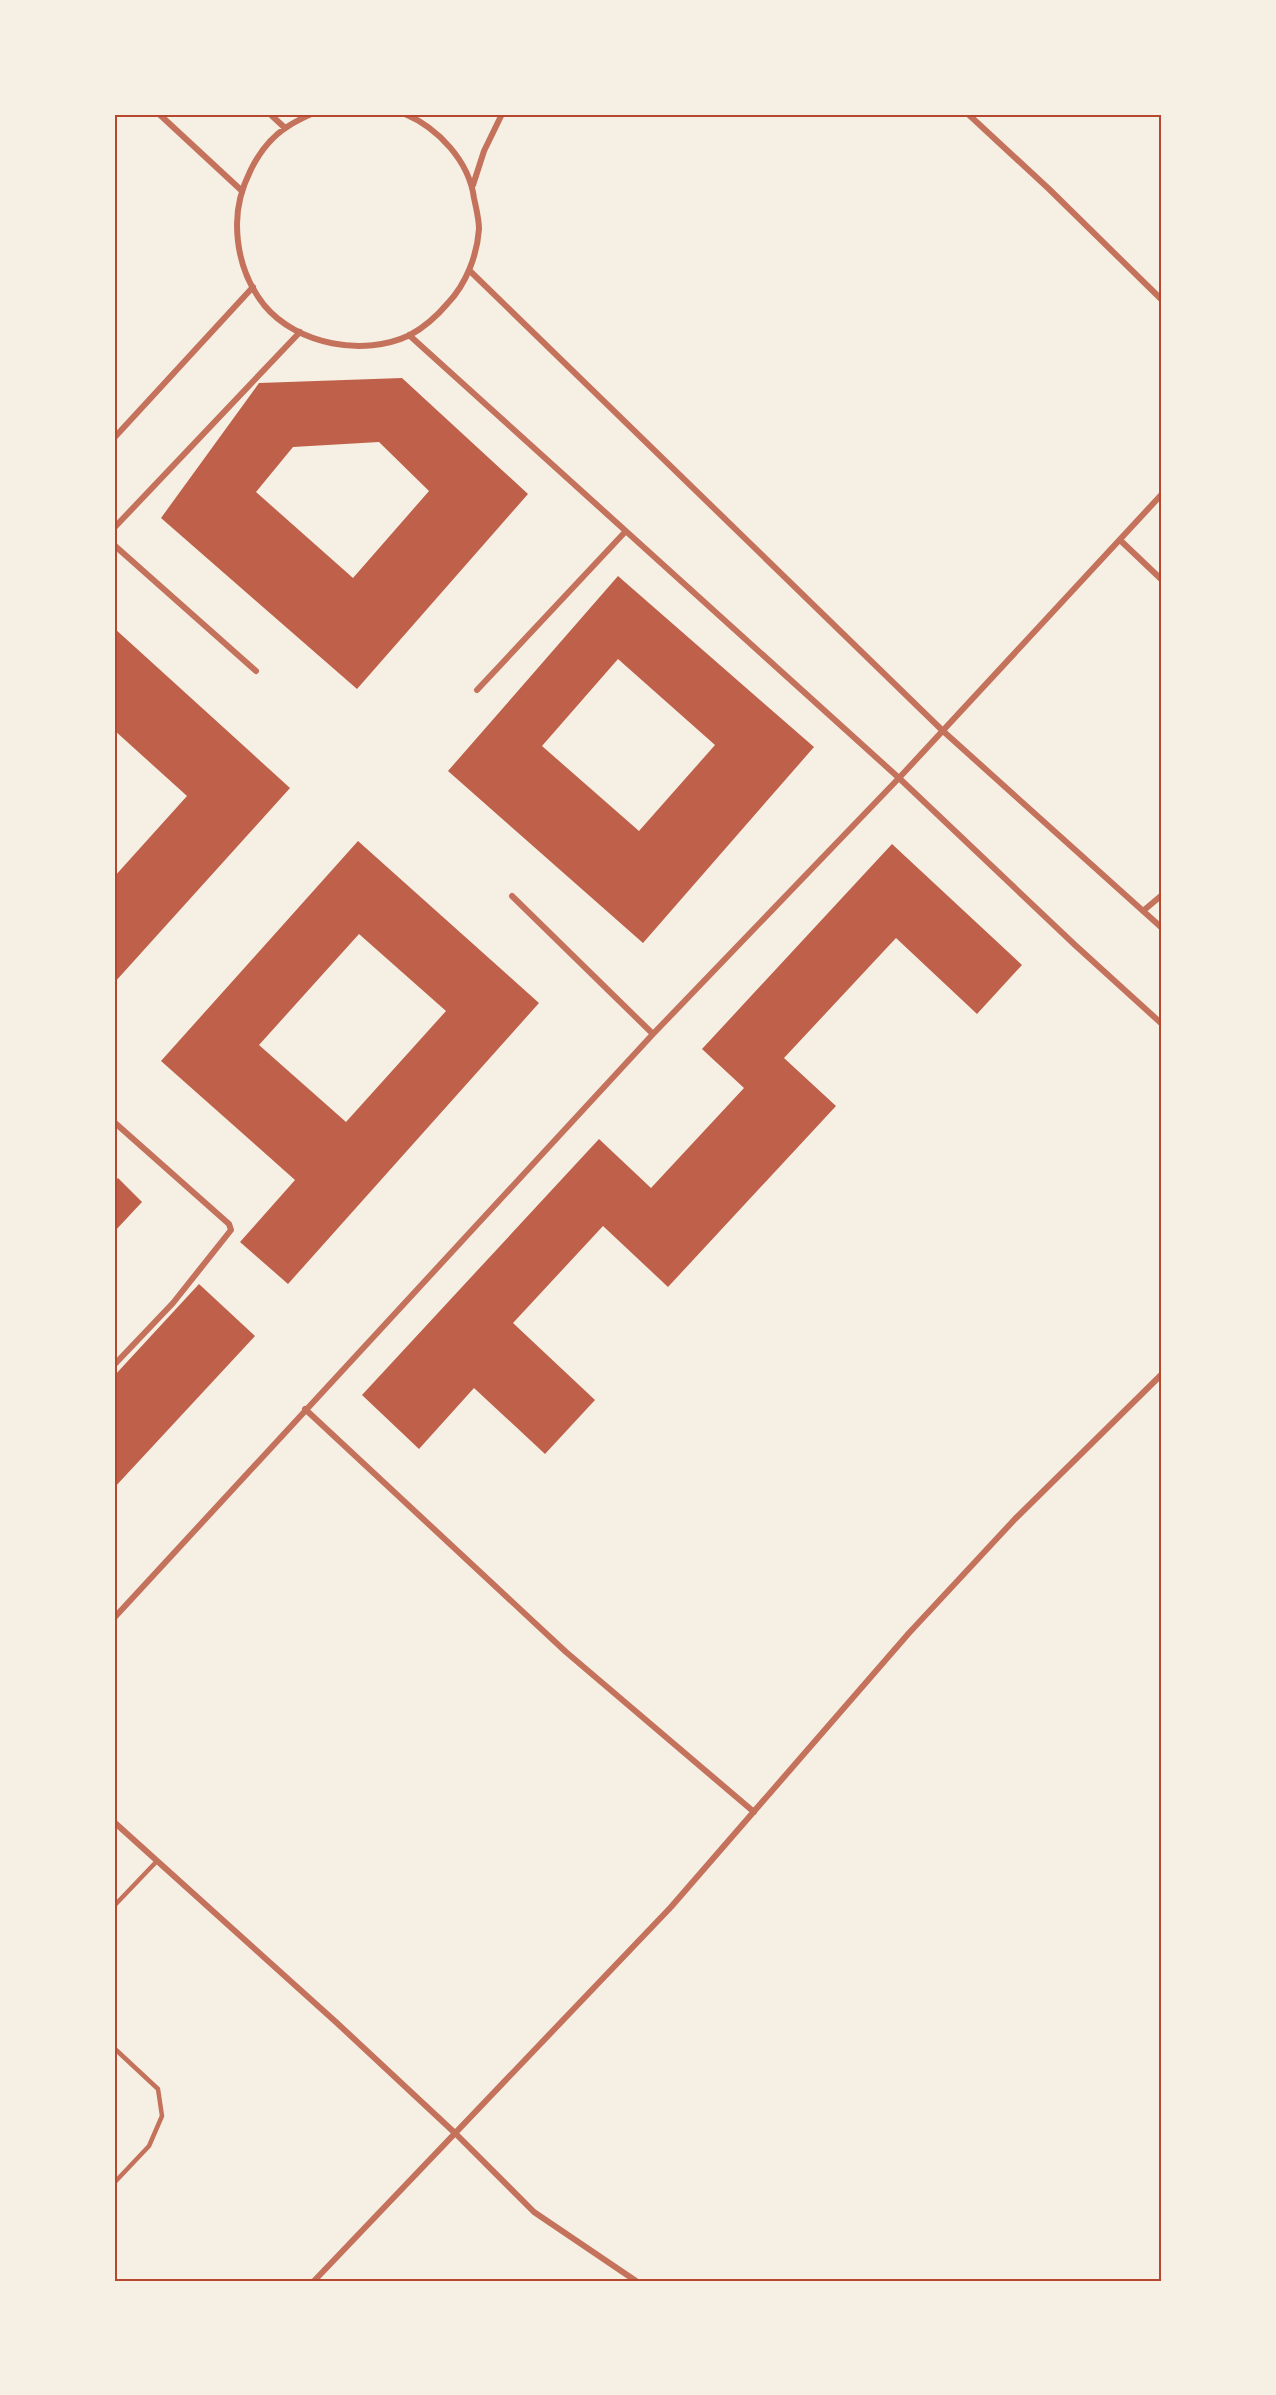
<svg xmlns="http://www.w3.org/2000/svg" width="1276" height="2395" font-family="Inter,sans-serif">
<style>
.building{fill:#bf614a;fill-rule:evenodd}
.lines{fill:none;stroke-linecap:round;stroke-linejoin:round}
.service{stroke:#c5725c;stroke-width:4.5}
.minor{stroke:#c5725c;stroke-width:6}
.neatline{fill:none;stroke:#b5482f;stroke-width:2}
</style>
<rect width="100%" height="100%" fill="#f6efe4"/>
<path class="building" d="M402,378l126,116 -171,195 -196,-171 98,-135zM379,442l50,49 -76,87 -97,-86 37,-45z
M618,576l196,171 -171,196 -195,-172zM618,659l97,86 -76,86 -97,-85z
M114,628l176,160 -176,195v-106l73,-81 -73,-66z
M358,841l181,162 -251,281 -48,-42 55,-62 -134,-119zM359,934l87,77 -100,111 -87,-77z
M892,844l130,121 -45,49 -81,-76 -112,120 52,48 -168,181 -65,-61 -90,97 82,77 -50,54 -71,-66 -55,61 -57,-54 237,-256 52,49 93,-100 -42,-39z
M118,1178l24,24 -28,30v-50z
M199,1284l56,52 -141,152v-112z"/>
<g class="lines">
<path class="service" d="M114,1906l43,-45
M114,2048l44,41 4,27 -13,30 -35,37"/>
<path class="minor" d="M159,114l82,76
M270,114l15,14
M311,114c-8,4 -17,8 -24,13 -30,19 -50,63 -50,97 0,29 9,58 27,81 33,40 100,52 146,30 15,-8 27,-19 38,-32 18,-19 29,-47 31,-74 0,-10 -3,-21 -5,-31 -5,-37 -36,-70 -69,-84
M968,114l81,75 113,111
M473,185l11,-34 18,-37
M470,271l473,460 219,197
M409,335l490,443 176,167 87,79
M114,438l139,-151
M114,528l186,-196
M1120,540l42,40
M114,545l142,126
M477,690l148,-158
M512,896l141,138
M1143,911l19,-16
M114,1122l115,102 2,6 -58,73 -59,62
M305,1409l261,243 188,160
M114,1618l539,-584 246,-256 263,-284
M114,1822l223,201 119,111 78,78 102,69
M314,2281l357,-374 238,-274 106,-114 147,-145"/>
</g>
<rect width="1276" height="2395" fill="none" stroke="#f6efe4" stroke-width="231"/>
<rect x="116" y="116" width="1044" height="2164" class="neatline"/>
</svg>
